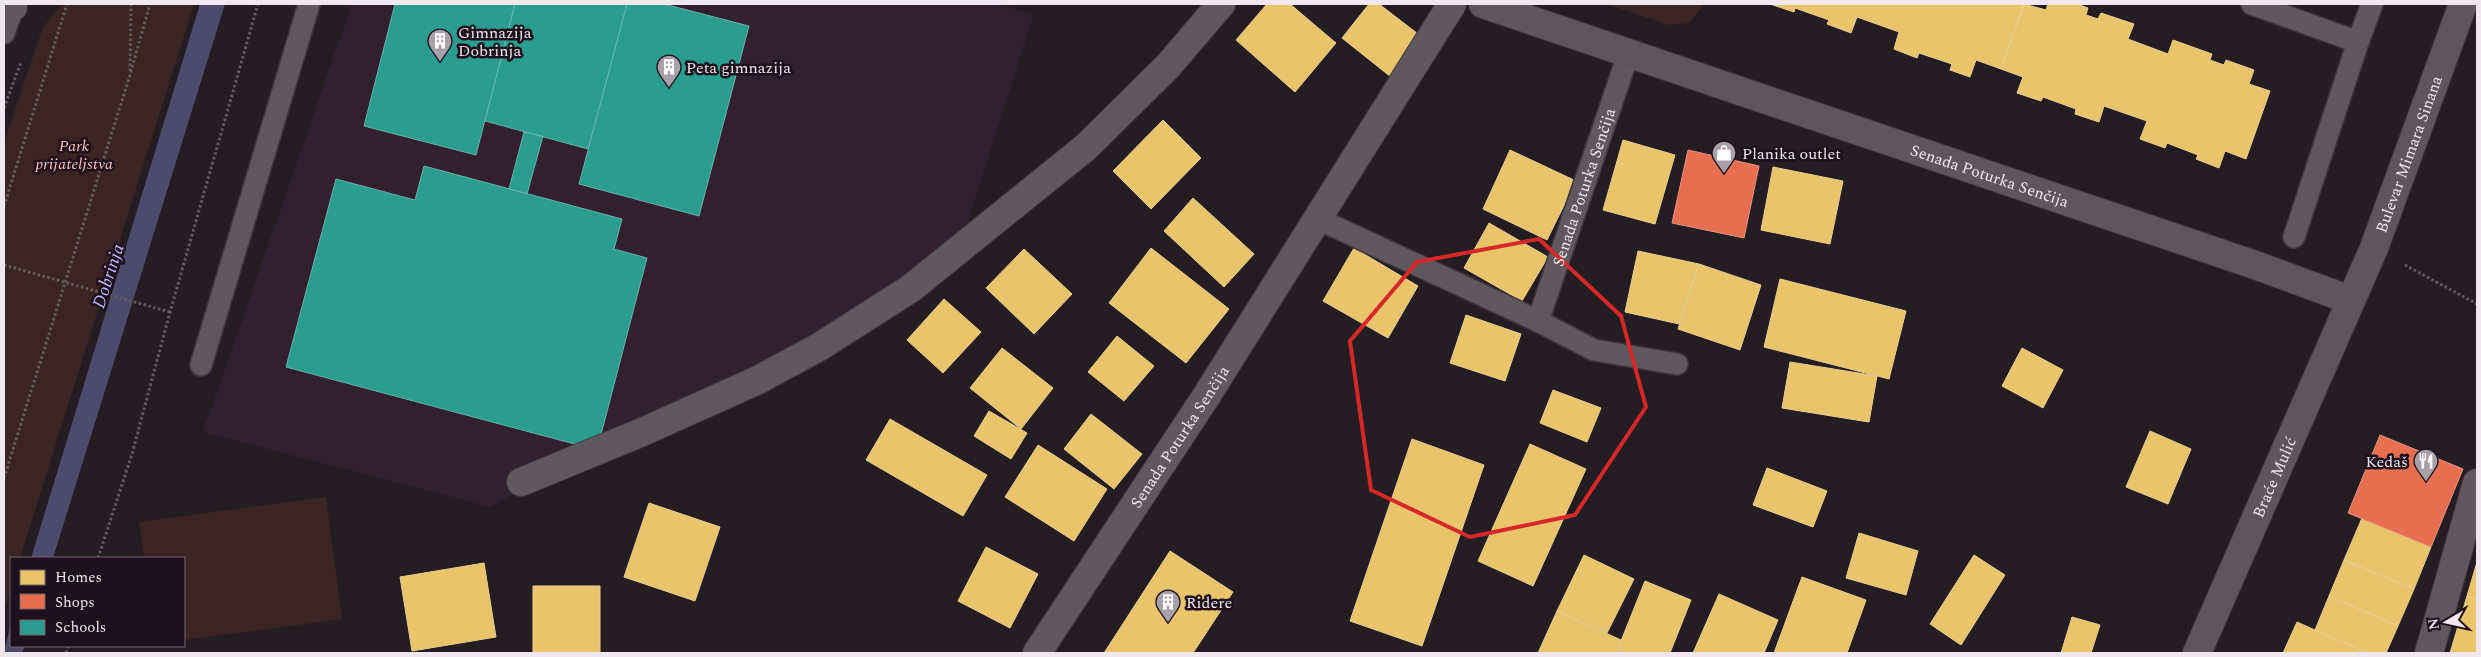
<svg xmlns="http://www.w3.org/2000/svg" width="2481" height="657" font-family="Spectral,serif">
<style>
.built{fill:#32202e}
.green{fill:#3b2524}
.water{fill:#4c4b6d}
.homes{fill:#e9c46a;stroke:#ebce92}
.shops{fill:#e76f51;stroke:#ea9380}
.schools{fill:#2a9d8f;stroke:#66b3ac}
.lines{fill:none;stroke-linecap:round;stroke-linejoin:round}
.lane-casing{stroke:#3e383d;stroke-width:24}
.street-casing{stroke:#3e383d;stroke-width:30}
.secondary-casing{stroke:#3e383d;stroke-width:30}
.path{stroke:#625c61;stroke-width:3;stroke-dasharray:2.5 2.5;stroke-linecap:butt}
.lane{stroke:#5f595e;stroke-width:21}
.street{stroke:#5f595e;stroke-width:28}
.secondary{stroke:#5f555b;stroke-width:28}
.path-bridge{stroke:#625c61;stroke-width:3;stroke-dasharray:2.5 2.5;stroke-linecap:butt}
.marked{fill:none;stroke:#d62828;stroke-width:4;stroke-linejoin:round}
.labels{text-anchor:middle;stroke-width:5;stroke-linejoin:round;paint-order:stroke}
.poi-label{font-size:16px;fill:#f1e7ef;stroke:#1e101c;text-anchor:start}
.park-label{font-size:16px;font-style:italic;fill:#fec0bc;stroke:#1e101c}
.street-label{font-size:16px;fill:#f1e7ef;stroke:#1e101c}
.water-label{font-size:18px;font-style:italic;fill:#bebefe;stroke:#1e101c}
</style>
<rect width="100%" height="100%" fill="#241e23"/>
<path class="built" d="M352,4h644l38,10 -78,245 -466,248 -287,-75z"/>
<path class="green" d="M63,4h131l-174,554h-9v30l-7,24v-469l39,-116z
M1606,4h99l-16,19 -20,2z
M326,497l16,122 -158,21v-82h-40l-5,-36z"/>
<path class="water" d="M200,4h25l-172,554h-22z
M11,622v24h14l-3,7h-18z"/>
<path class="homes" d="M1267,4h23l46,39 -41,49 -59,-52z
M1369,4h10l43,33 -31,40 -49,-39z
M1770,4h254l-23,65 -25,-9 -6,17 -20,-7 2,-6 -33,-11 -2,5 -23,-9 5,-17 -42,-15 -6,16 -24,-9 2,-4 -34,-12 -1,4z
M2024,4l22,6 2,-6h29l11,4 -2,7 12,4 3,-6 33,11 -6,15 40,15 5,-14 39,14 -2,6 14,5 2,-5 28,10 -5,14 21,7 -24,68 -21,-8 -6,17 -23,-9 2,-4 -31,-12 -2,5 -25,-9 7,-18 -43,-15 -5,16 -24,-8 1,-5 -33,-12 -2,4 -24,-8 6,-16 -22,-8z
M1163,120l38,38 -50,51 -38,-38z
M1623,140l52,15 -20,69 -52,-14z
M1510,150l66,31 -29,59 -64,-31z
M1773,167l70,14 -13,63 -69,-14z
M1193,198l61,56 -30,33 -60,-56z
M1489,223l59,34 -26,44 -58,-33z
M1151,248l78,61 -43,54 -77,-60z
M1354,248l64,38 -30,52 -65,-37z
M1024,249l48,45 -38,40 -48,-46z
M1638,251l61,13 -20,60 -54,-12z
M1699,264l62,21 -21,65 -62,-21z
M1780,279l126,32 -17,68 -125,-32z
M944,299l37,33 -38,41 -36,-33z
M1466,315l55,19 -16,47 -55,-18z
M1117,336l37,30 -30,35 -36,-29z
M1002,348l51,40 -32,41 -51,-41z
M2022,348l41,22 -20,38 -41,-22z
M1790,362l87,14 -8,46 -87,-14z
M1553,390l48,18 -14,34 -47,-19z
M989,411l38,22 -16,26 -37,-23z
M1091,414l51,40 -28,35 -50,-40z
M890,419l97,56 -24,41 -97,-56z
M2150,431l41,18 -23,55 -42,-17z
M1412,439l72,26 -62,181 -72,-25z
M1530,444l56,25 -53,117 -55,-25z
M1038,445l69,44 -33,52 -69,-44z
M1767,468l60,23 -14,36 -60,-22z
M649,503l71,24 -25,74 -71,-24z
M2362,518l69,29 -17,42 -70,-29z
M1859,533l59,18 -12,44 -60,-17z
M986,547l52,27 -28,54 -52,-27z
M1170,551l63,41 -40,61h-89z
M1584,555l50,24 -27,54 -50,-22z
M1974,555l31,20 -44,70 -31,-21z
M2344,560l70,29 -16,37 -69,-30z
M2477,562v38l-10,-4z
M484,563l12,74 -84,14 -12,-74z
M1802,577l64,23 -19,53h-73z
M1645,581l46,19 -21,53h-48l-5,-2z
M533,586h67v66h-67z
M1719,594l59,26 -14,33h-71z
M2329,596l69,30 -12,27h-18l-53,-23z
M2467,596l10,4v53h-27z
M1557,611l64,29 -5,13h-78z
M2072,617l28,8 -9,28h-30z
M2297,622l18,8 53,23h-85z"/>
<path class="shops" d="M1688,150l71,16 -15,72 -72,-15z
M2380,435l83,34 -32,78 -83,-34z"/>
<path class="schools" d="M395,4h120l-39,151 -112,-29z
M515,4h112l-39,145 -103,-28z
M627,4h37l85,22 -50,190 -120,-32z
M524,132l19,4 -16,58 -18,-5z
M424,166l198,53 -8,30 33,9 -50,192 -311,-83 50,-188 79,21z"/>
<g class="lines">
<defs>
<g id="lane">
<path d="M2252,4l106,38 14,-38"/>
<path d="M4,33l9,-26"/>
<path id="s1" d="M1318,219l220,102 91,-269"/>
<path d="M2294,237l64,-195"/>
<path d="M1538,321l56,29 83,14"/>
<path d="M201,365l108,-361"/>
</g>
<g id="street">
<path d="M4,4l9,3"/>
<path d="M521,482l119,-49 118,-53 61,-33 91,-58 176,-142 82,-81 53,-62"/>
<path id="s2" d="M1037,653l170,-258 245,-391"/>
<path d="M2429,653l48,-170"/>
</g>
<g id="secondary">
<path id="s3" d="M1483,4l775,262 92,34"/>
<path id="s4" d="M2197,653l177,-405 89,-244"/>
</g>
</defs>
<use href="#lane" class="lane-casing"/>
<use href="#street" class="street-casing"/>
<use href="#secondary" class="secondary-casing"/>
<path class="path" d="M130,71l1,-67
M4,108l17,-46
M4,206l63,-202
M2405,265l72,39
M4,478l126,-403 20,-71
M98,558l34,-104 38,-142 88,-308
M66,653l2,-7"/>
<use href="#lane" class="lane"/>
<use href="#street" class="street"/>
<use href="#secondary" class="secondary"/>
<path class="path-bridge" d="M4,265l166,47"/>
</g>
<path class="marked" d="M1539,239l82,77 25,91 -71,108 -105,22 -99,-47 -21,-149 67,-79z"/>
<defs>
<symbol id="building-pin" viewBox="-11 -11 22 30"><path d="M0 17L-7.5 6A9.5 9.5 0 1 1 7.5 6Z" fill="#a9a1a8" stroke="#1e101c"/><path d="M-4-6H4V6H1V3H-1V6H-4ZM-2.5-4.3h1.7v1.8h-1.7ZM.8-4.3h1.7v1.8H.8ZM-2.5-1h1.7V.8h-1.7ZM.8-1h1.7V.8H.8Z" fill="#fff"/></symbol>
<symbol id="shop-pin" viewBox="-11 -11 22 30"><path d="M0 17L-7.5 6A9.5 9.5 0 1 1 7.5 6Z" fill="#a9a1a8" stroke="#1e101c"/><path d="M-5-2.5h2.3a2.7 3.5 0 0 1 5.4 0H5L5.5 6h-11ZM-1.5-2.5h3a1.5 2.3 0 0 0-3 0Z" fill="#fff"/></symbol>
<symbol id="restaurant-pin" viewBox="-11 -11 22 30"><path d="M0 17L-7.5 6A9.5 9.5 0 1 1 7.5 6Z" fill="#a9a1a8" stroke="#1e101c"/><path d="M-5-6h1v4h1v-4h1v4h1v-4h1v5L-1.5 .5V6h-2V.5L-5-1ZM5-6V6H3V1.5H1.5Q1.5-4 5-6Z" fill="#fff"/></symbol>
</defs>
<g fill-rule="evenodd">
<use href="#building-pin" x="426" y="27" width="28" height="38"/>
<use href="#building-pin" x="655" y="53" width="28" height="38"/>
<use href="#shop-pin" x="1710" y="139" width="28" height="38"/>
<use href="#restaurant-pin" x="2412" y="447" width="28" height="38"/>
<use href="#building-pin" x="1154" y="588" width="28" height="38"/>
</g>
<g class="labels">
<g class="poi-label">
<text x="458" y="38">Gimnazija<tspan x="458" dy="18">Dobrinja</tspan></text>
<text x="686" y="73">Peta gimnazija</text>
<text x="1742" y="159">Planika outlet</text>
<text x="2408" y="467" text-anchor="end">Kedaš</text>
<text x="1186" y="608">Ridere</text>
</g>
<g class="park-label">
<text x="74" y="151">Park<tspan x="74" dy="18">prijateljstva</tspan></text>
</g>
<g class="street-label">
<text dy="6" stroke="none"><textPath href="#s4" startOffset="542">Bulevar Mimara Sinana</textPath></text>
<text dy="6" stroke="none"><textPath href="#s3" startOffset="535">Senada Poturka Senčija</textPath></text>
<text dy="6" stroke="none"><textPath href="#s1" startOffset="384">Senada Poturka Senčija</textPath></text>
<text dy="6" stroke="none"><textPath href="#s2" startOffset="259">Senada Poturka Senčija</textPath></text>
<text dy="6" stroke="none"><textPath href="#s4" startOffset="192">Braće Mulić</textPath></text>
</g>
<g class="water-label">
<text transform="translate(108 276) rotate(-72)" y="6">Dobrinja</text>
</g>
</g>
<rect width="2481" height="657" fill="none" stroke="#f1e7ef" stroke-width="10"/>
<rect x="10" y="557" width="175" height="90" fill="#1e101c" stroke="#726670"/>
<rect x="20" y="570" width="25" height="15" fill="#e9c46a" stroke="#726670"/>
<text x="55" y="582" font-size="15" fill="#f1e7ef">Homes</text>
<rect x="20" y="594" width="25" height="15" fill="#e76f51" stroke="#726670"/>
<text x="55" y="607" font-size="15" fill="#f1e7ef">Shops</text>
<rect x="20" y="620" width="25" height="15" fill="#2a9d8f" stroke="#726670"/>
<text x="55" y="632" font-size="15" fill="#f1e7ef">Schools</text>
<g transform="translate(2446 622) rotate(261)" stroke="#1e101c" stroke-width="4" paint-order="stroke">
<path d="M0-4L9 19L0 12L-9 19Z" fill="#f1e7ef"/>
<text y="-8" font-size="14" font-weight="bold" text-anchor="middle" fill="#f1e7ef">N</text>
</g>
</svg>
